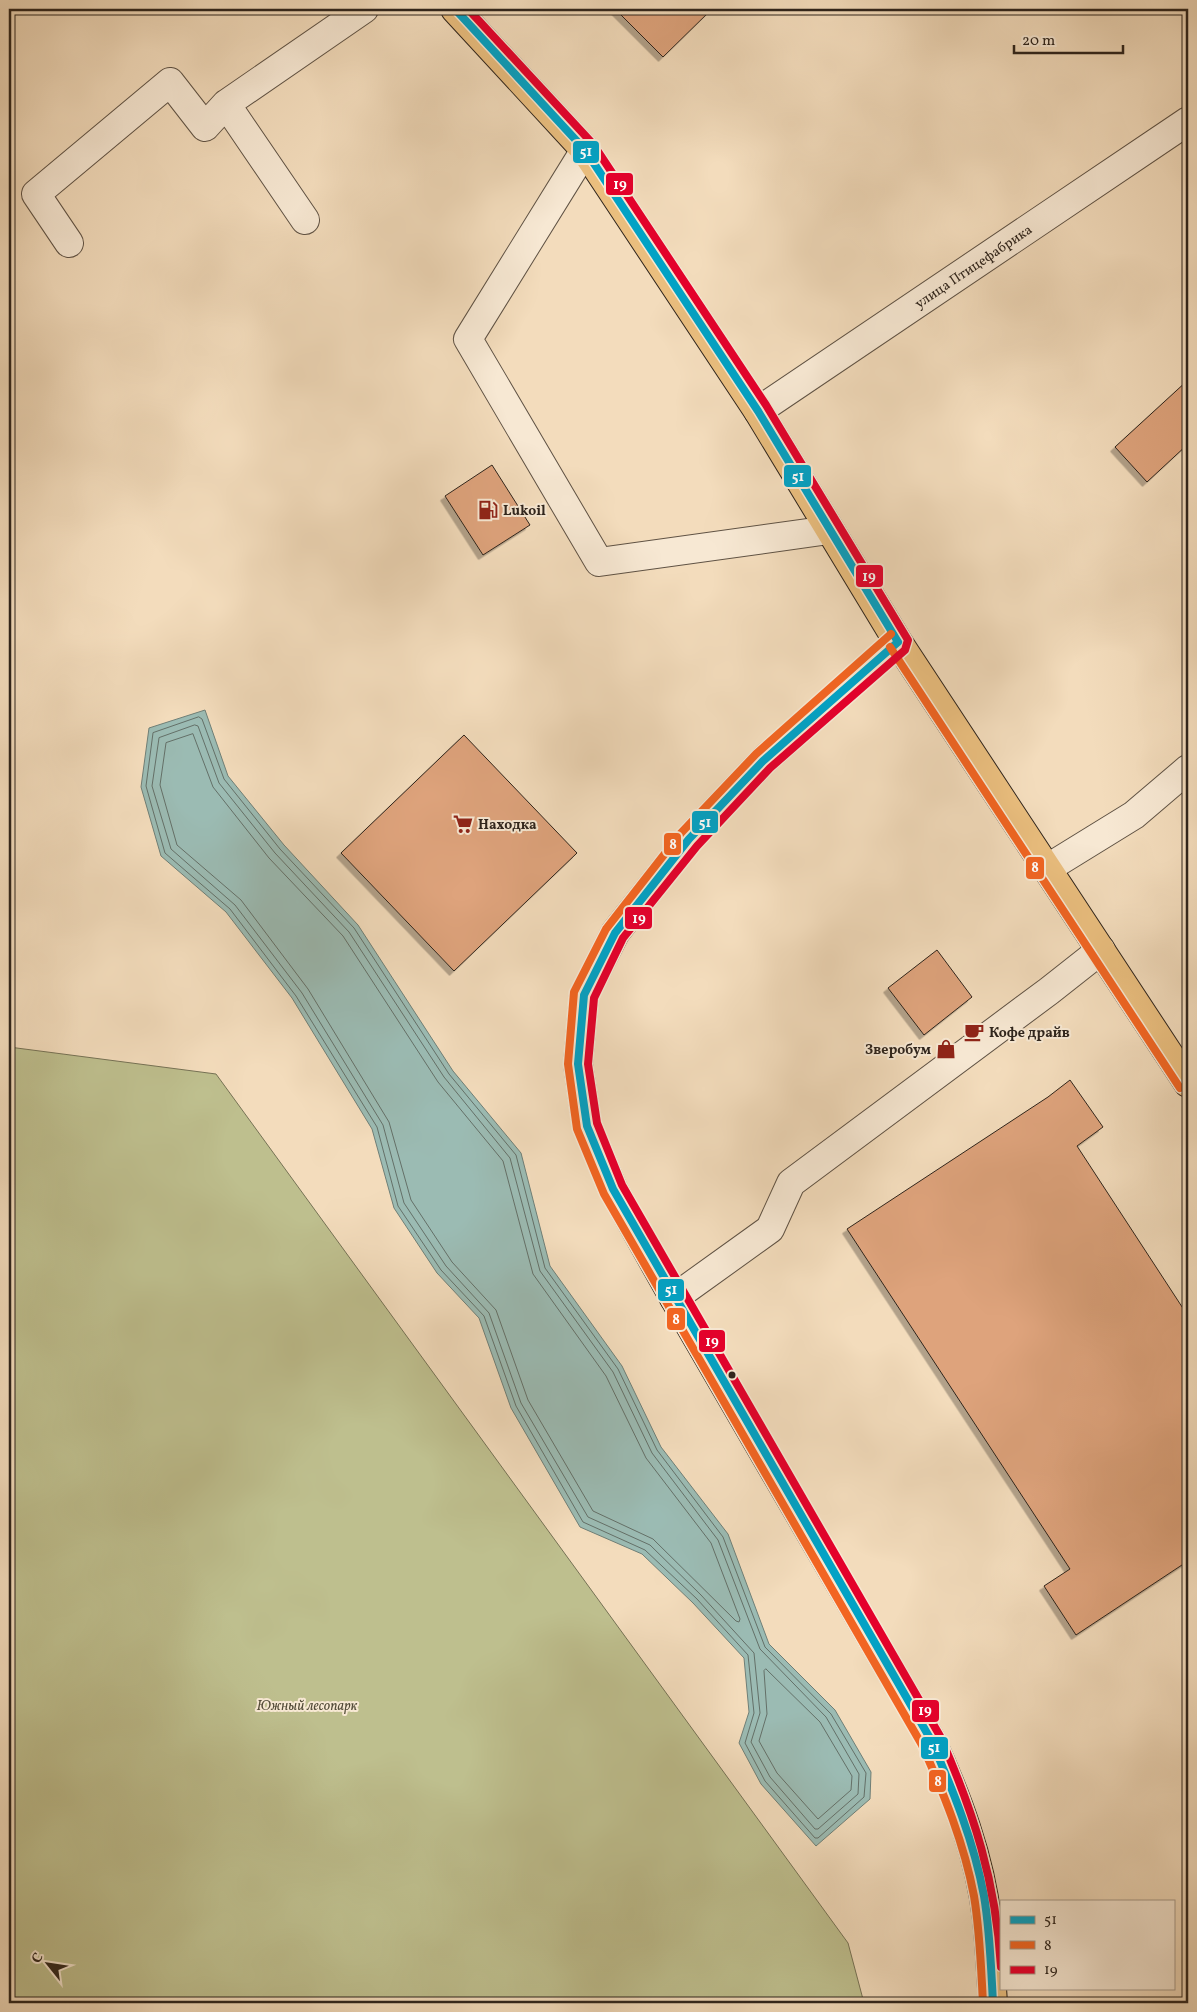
<svg xmlns="http://www.w3.org/2000/svg" width="1197" height="2012" font-family="Vollkorn,serif">
<style>
.green{fill:#bebf8e;stroke:#767255}
.water{fill:#9bbbb3;stroke:#6f7f77}
.lines{fill:none;stroke-linecap:round;stroke-linejoin:round}
.shore{stroke:#647068;stroke-width:1}
.building{fill:#dea37b;stroke:#2e241c;filter:url(#shadow)}
.minor-casing{stroke:#5f5244;stroke-width:30}
.major-casing{stroke:#2e241c;stroke-width:30}
.minor{stroke:#f7e8d3;stroke-width:28}
.major{stroke:#eabe7e;stroke-width:28}
.bus-1-casing{stroke:#f7e8d3;stroke-width:11}
.bus-2-casing{stroke:#f7e8d3;stroke-width:11}
.bus-3-casing{stroke:#f7e8d3;stroke-width:11}
.bus-1{stroke:#02a2c5;stroke-width:8}
.bus-2{stroke:#f26522;stroke-width:8}
.bus-3{stroke:#e4002b;stroke-width:8}
.bus-dot{fill:#2e241c;stroke:#f7e8d3;stroke-width:2}
.labels{text-anchor:middle;stroke-width:4;stroke-linejoin:round;paint-order:stroke}
.street-label{font-size:14px;fill:#2e241c;stroke:#f7e8d3}
.poi-label{font-size:14px;font-weight:bold;fill:#2e241c;stroke:#f7e8d3;text-anchor:start}
.park-label{font-size:14px;font-style:italic;fill:#524b38;stroke:#f7e8d3}
.line-badge{stroke:#f7e8d3;stroke-width:2}
.badge-label{font-size:14px;text-anchor:middle;font-weight:bold;fill:#fff}
</style>
<defs>
<filter id="shadow"><feDropShadow dx="-4.5" dy="4.5" stdDeviation="0" flood-color="#0004"/></filter>
</defs>
<rect width="100%" height="100%" fill="#f3dcbc"/>
<filter id="stains"><feTurbulence type="fractalNoise" baseFrequency=".004" numOctaves="4"/><feColorMatrix values="0 0 0 0 .2 0 0 0 0 .09 0 0 0 0 .02 0 0 0 .5 -.17"/></filter>
<radialGradient id="worn" r=".72"><stop offset=".6" stop-color="#630" stop-opacity="0"/><stop offset="1" stop-color="#630" stop-opacity=".3"/></radialGradient>
<path class="green" d="M9,1047l207,27 632,869 16,60h-855z"/>
<path class="water" d="M205,710l23,66 56,69 74,80 95,146 68,82 29,113 72,100 39,81 67,87 41,110 66,66 36,62 -1,27 -54,47 -55,-62 -22,-41 10,-31 -5,-54 -51,-55 -51,-49 -62,-27 -69,-119 -32,-90 -42,-45 -43,-65 -22,-79 -80,-131 -66,-86 -65,-56 -20,-69 8,-59z"/>
<g class="lines">
<path class="shore" d="M199,717l3,2 22,60 56,70 74,79 95,146 67,81 29,113 73,101 39,81 66,87 42,110 66,67 35,59 -2,24 -46,41h-3l-50,-57 -20,-38 9,-30 -6,-58 -51,-56 -52,-49 -62,-28 -67,-116 -32,-90 -43,-46 -43,-64 -21,-79 -81,-131 -66,-87 -65,-56 -19,-67 7,-53z
M195,725l3,1 21,57 56,70 74,79 95,145 66,81 30,113 73,101 39,81 66,87 42,109 66,68 33,57 -1,20 -40,35h-3l-45,-52 -19,-35 9,-29 -6,-60 -53,-58 -51,-50 -62,-28 -67,-114 -32,-90 -43,-47 -42,-63 -21,-78 -81,-132 -67,-88 -64,-56 -19,-63 7,-48z
M193,734l20,53 56,71 74,78 95,146 65,79 30,113 73,102 40,82 65,85 29,76 -1,3 -3,-1 -83,-82 -60,-28 -65,-111 -32,-90 -44,-48 -41,-62 -22,-78 -81,-133 -67,-89 -64,-55 -17,-60 6,-42z
M766,1669l54,53 32,54 -1,14 -33,29 -41,-46 -18,-32 8,-27 -3,-43z"/>
</g>
<path class="building" d="M615,9h97l-49,48z
M1188,380v64l-41,38 -32,-35z
M492,465l38,60 -47,30 -38,-59z
M464,735l113,118 -123,118 -113,-118z
M937,950l35,47 -48,38 -36,-47z
M1070,1080l33,47 -26,19 111,170v245l-112,74 -32,-49 26,-17 -223,-340 201,-132z"/>
<g class="lines">
<defs>
<path id="minor" d="M585,150l-117,189 131,223 230,-32
M305,220l-79,-116 138,-95
M69,243l-33,-49 134,-112 35,45 21,-23
M758,411l430,-290
M1048,868l86,-53 54,-46
M674,1298l96,-69 21,-46 258,-192 52,-41"/>
<path id="major" d="M455,9l130,141 173,261 140,231 290,441
M898,642l-135,119 -74,78 -74,94 -31,62 -6,69 9,62 26,63 61,109 257,442c26,57 49,117 56,179 3,28 4,56 6,84"/>
</defs>
<use href="#minor" class="minor-casing"/>
<use href="#major" class="major-casing"/>
<use href="#minor" class="minor"/>
<use href="#major" class="major"/>
<defs>
<path id="bus-1" d="M455,9l130,141 173,261 140,231
M898,642l-135,119 -74,78 -74,94 -31,62 -6,69 9,62 26,63 318,551c22,50 43,102 53,156 6,35 7,71 9,107"/>
<path id="bus-2" d="M891,634l-135,120 -75,79 -75,96 -32,63 -6,72 9,65 27,65 318,551c22,49 42,98 52,151 6,36 7,72 9,107
M890,647l290,441"/>
<path id="bus-3" d="M468,9l125,135 173,261 142,235 -3,10 -135,118 -73,78 -74,92 -29,60 -6,66 9,59 25,62 318,551c34,77 56,146 61,231"/>
</defs>
<use href="#bus-1" class="bus-1-casing"/>
<use href="#bus-2" class="bus-2-casing"/>
<use href="#bus-3" class="bus-3-casing"/>
<use href="#bus-1" class="bus-1"/>
<use href="#bus-2" class="bus-2"/>
<use href="#bus-3" class="bus-3"/>
</g>
<defs>
<symbol id="fuel-bare" viewBox="-9 -9 18 18"><path d="M-5.5-6h7V0h2V4h1.3V-2.5L3-4.5l.8-.8L6-3V5H2.5V1h-1V6h-7ZM-4.2-4.7v3.2H.2V-4.7Z" fill="#8f2418" stroke="#f7e8d3" stroke-width="2.5" paint-order="stroke"/></symbol>
<symbol id="supermarket-bare" viewBox="-9 -9 18 18"><path d="M-6-5.5h2.5l.6 2H6L4.5 2H-2.5L-4.4-4H-6ZM-1.5 3.2a1.3 1.3 0 1 0 .1 0ZM3 3.2a1.3 1.3 0 1 0 .1 0Z" fill="#8f2418" stroke="#f7e8d3" stroke-width="2.5" paint-order="stroke"/></symbol>
<symbol id="cafe-bare" viewBox="-9 -9 18 18"><path d="M-5.5-4.5H6V0H3Q3 3.5 0 3.5H-2.5Q-5.5 3.5-5.5 0ZM3-3.2v2h1.7v-2ZM-6 4.5H4V6H-6Z" fill="#8f2418" stroke="#f7e8d3" stroke-width="2.5" paint-order="stroke"/></symbol>
<symbol id="shop-bare" viewBox="-9 -9 18 18"><path d="M-5-2.5h2.3a2.7 3.5 0 0 1 5.4 0H5L5.5 6h-11ZM-1.5-2.5h3a1.5 2.3 0 0 0-3 0Z" fill="#8f2418" stroke="#f7e8d3" stroke-width="2.5" paint-order="stroke"/></symbol>
</defs>
<g fill-rule="evenodd">
<use href="#fuel-bare" x="474" y="496" width="28" height="28"/>
<use href="#supermarket-bare" x="449" y="810" width="28" height="28"/>
<use href="#cafe-bare" x="960" y="1018" width="28" height="28"/>
<use href="#shop-bare" x="932" y="1035" width="28" height="28"/>
</g>
<circle class="bus-dot" cx="732" cy="1375" r="4.5"/>
<g class="labels">
<g class="street-label">
<text transform="translate(973 266) rotate(-34)" y="5">улица Птицефабрика</text>
</g>
<g class="poi-label">
<text x="503" y="515">Lukoil</text>
<text x="478" y="829">Находка</text>
<text x="989" y="1037">Кофе драйв</text>
<text x="931" y="1054" text-anchor="end">Зверобум</text>
</g>
<g class="park-label">
<text x="307" y="1710">Южный лесопарк</text>
</g>
</g>
<g class="line-badge">
<rect x="572" y="140" width="28" height="24" rx="5" fill="#02a2c5"/>
<rect x="605" y="172" width="29" height="24" rx="5" fill="#e4002b"/>
<rect x="783" y="464" width="29" height="24" rx="5" fill="#02a2c5"/>
<rect x="855" y="564" width="29" height="24" rx="5" fill="#e4002b"/>
<rect x="691" y="810" width="28" height="24" rx="5" fill="#02a2c5"/>
<rect x="663" y="832" width="19" height="24" rx="5" fill="#f26522"/>
<rect x="1025" y="856" width="20" height="24" rx="5" fill="#f26522"/>
<rect x="624" y="906" width="29" height="24" rx="5" fill="#e4002b"/>
<rect x="657" y="1278" width="28" height="24" rx="5" fill="#02a2c5"/>
<rect x="666" y="1307" width="20" height="24" rx="5" fill="#f26522"/>
<rect x="698" y="1329" width="28" height="24" rx="5" fill="#e4002b"/>
<rect x="911" y="1699" width="29" height="24" rx="5" fill="#e4002b"/>
<rect x="920" y="1736" width="29" height="24" rx="5" fill="#02a2c5"/>
<rect x="928" y="1769" width="19" height="24" rx="5" fill="#f26522"/>
</g>
<g class="badge-label">
<text x="586" y="156">51</text>
<text x="620" y="189">19</text>
<text x="798" y="481">51</text>
<text x="869" y="581">19</text>
<text x="705" y="827">51</text>
<text x="673" y="849">8</text>
<text x="1035" y="872">8</text>
<text x="639" y="923">19</text>
<text x="671" y="1294">51</text>
<text x="676" y="1324">8</text>
<text x="712" y="1346">19</text>
<text x="925" y="1715">19</text>
<text x="934" y="1752">51</text>
<text x="938" y="1786">8</text>
</g>
<rect width="1197" height="2012" fill="none" stroke="#f3dcbc" stroke-width="30"/>
<rect x="10" y="10" width="1177" height="1992" fill="none" stroke="#2e241c" stroke-width="2.5"/>
<rect x="15" y="15" width="1167" height="1982" fill="none" stroke="#2e241c"/>
<rect x="1000" y="1900" width="175" height="90" fill="#f7e8d3" stroke="#a79a8a"/>
<rect x="1010" y="1916" width="25" height="8" fill="#02a2c5" stroke="#a79a8a"/>
<text x="1044" y="1924" font-size="15" fill="#2e241c">51</text>
<rect x="1010" y="1941" width="25" height="8" fill="#f26522" stroke="#a79a8a"/>
<text x="1044" y="1950" font-size="15" fill="#2e241c">8</text>
<rect x="1010" y="1966" width="25" height="8" fill="#e4002b" stroke="#a79a8a"/>
<text x="1044" y="1974" font-size="15" fill="#2e241c">19</text>
<g transform="translate(48 1964) rotate(300)" stroke="#f7e8d3" stroke-width="4" paint-order="stroke">
<path d="M0-4L9 19L0 12L-9 19Z" fill="#2e241c"/>
<text y="-8" font-size="14" font-weight="bold" text-anchor="middle" fill="#2e241c">С</text>
</g>
<path d="M1014 45v8h109v-8" fill="none" stroke="#2e241c" stroke-width="2.5"/>
<text x="1022" y="45" font-size="15" fill="#2e241c" stroke="#f7e8d3" stroke-width="4" paint-order="stroke">20 m</text>
<rect width="100%" height="100%" filter="url(#stains)"/>
<rect width="100%" height="100%" fill="url(#worn)"/>
</svg>
